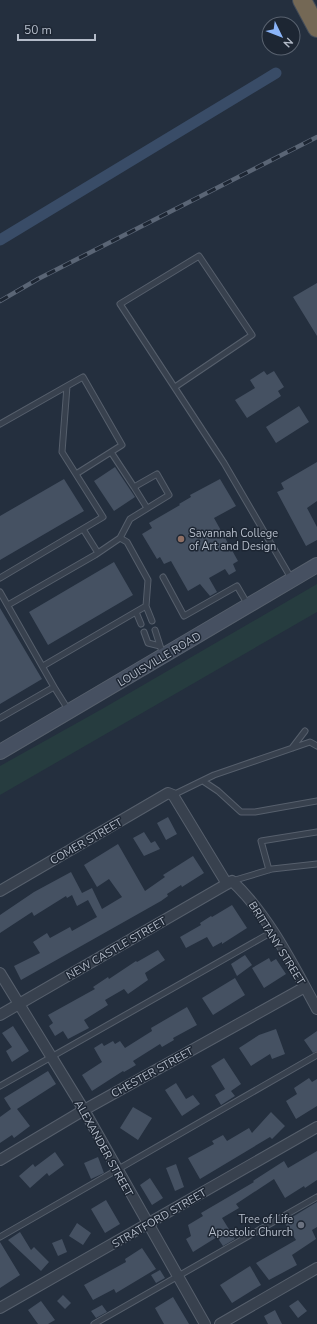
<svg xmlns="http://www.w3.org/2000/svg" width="317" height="1324" font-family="'Nunito Sans',sans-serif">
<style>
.green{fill:#263c3f}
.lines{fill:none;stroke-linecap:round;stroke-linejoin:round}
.canal{stroke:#394c67;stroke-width:11}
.building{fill:#455162}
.lane-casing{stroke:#565f6c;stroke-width:7}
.street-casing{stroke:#565f6c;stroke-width:12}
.secondary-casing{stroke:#565f6c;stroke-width:16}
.highway-casing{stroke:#434c59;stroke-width:20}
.lane{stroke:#38414e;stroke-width:5}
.street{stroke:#38414e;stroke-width:10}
.secondary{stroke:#465061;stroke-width:14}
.highway{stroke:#746855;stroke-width:18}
.rail-casing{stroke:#5a6575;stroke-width:4.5}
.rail{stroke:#1d2633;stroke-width:3;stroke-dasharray:9;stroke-linecap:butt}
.education-dot{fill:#8d6e63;stroke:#1d2633;stroke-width:1.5}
.worship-dot{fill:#6b7280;stroke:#1d2633;stroke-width:1.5}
.labels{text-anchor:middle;stroke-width:3;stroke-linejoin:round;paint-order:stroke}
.poi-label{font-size:11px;fill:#b4bcc9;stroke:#1d2633;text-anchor:start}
.street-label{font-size:11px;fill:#b4bcc9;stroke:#1d2633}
</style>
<rect width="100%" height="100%" fill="#242f3e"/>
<path class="green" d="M317,584v28l-317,183v-29l102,-57z"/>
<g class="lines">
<path class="canal" d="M0,240l276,-167"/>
</g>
<path class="building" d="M317,283v53l-24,-39z
M264,371l3,4 7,-4 10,16 -6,4 3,5 -34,22 -12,-18 20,-12 -5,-8z
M299,406l10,16 -33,21 -10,-16z
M317,462v39l-10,7 10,19v13l-11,6 -29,-54 7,-3 -3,-6z
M115,467l20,30 -21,14 -20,-30z
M64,479l20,32 -84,49v-44z
M220,479l16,27 -22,12 24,43 -5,3 3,7 -7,4 -4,-6 -16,9 8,14 -7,4 -10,-12 -12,7 -17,-30 -7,3 -4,-7 -3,2 -15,-25 10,-6 -3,-5 31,-18 -1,-1 12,-7 -1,-2z
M114,562l19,33 -85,50 -19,-33z
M0,608l42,71 -42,25z
M168,817l9,17 -11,6 -9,-17z
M144,832l7,11 4,-2 5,8 -16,7 -11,-18z
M118,844l27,47 20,-14 -2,-2 30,-19 11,17 -22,14 -1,-2 -14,9 1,2 -7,5 -140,79 -7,-14 26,-13 -7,-11 14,-9 3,5 20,-11 2,4 25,-14 -9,-17 -11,6 -5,-11 -5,3 -1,-2 -32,20 -2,-4 -32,21v-18l34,-23 37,-20 11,21 10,-5 10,21 20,-12 -13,-18 -12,8 -13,-22z
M232,905l15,23 -25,16v-2l-9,5 -6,-10 -21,11 -6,-11 21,-12 -1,-2 11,-7 1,1z
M158,950l7,10 -20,13 3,7 -20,14 -4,-5 -19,11 3,5 -24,15 5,8 -21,11 -5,-8 -8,5 -6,-10 4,-3 -5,-8 47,-26 -2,-2 15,-10 1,2 27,-18 1,1z
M245,955l7,10 -15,11 -6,-12z
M269,958l2,4 5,-3 10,15 -22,14 -12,-20z
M235,978l10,17 -32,20 -11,-17z
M187,1007l10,18 -24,13 1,2 -12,7 -2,-3 -27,17 3,4 -12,7 -1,-1 -31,20 -10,-16 20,-13 -8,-14 8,-5 2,3 9,-5 2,3 5,-3 5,7 27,-17 -1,-3z
M13,1026l16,25 -17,11 -6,-11 6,-4 -10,-14z
M276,1029l9,25 -13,5 -2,-5 -19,12 -12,-18 20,-13z
M317,1031v20l-4,2 -9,-13z
M224,1058l17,26 -10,7 4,5 -14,9 -6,-10 10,-6 -14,-23z
M48,1071l8,13 -39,25 13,17 -16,12 -2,-3 -12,8v-26l11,-8 -7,-11z
M309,1078l3,4 5,-3v27l-21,13 -10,-18 11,-7 -3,-6z
M176,1083l10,16 7,-4 7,9 -18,12 -17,-26z
M133,1107l19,11 -14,22 -18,-12z
M271,1112l14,14 -13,13 -2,-2 -70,42 -12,-21 26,-14 -2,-3 11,-6 4,6 22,-13 3,5z
M317,1151v29l-12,8 -1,-2 -19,12 -11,-19 -38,25 3,4 -17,10 13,21 -12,7 -6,-9 -24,15 -7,-13 5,-3 -3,-11 15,-9 -2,-3 53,-31 -1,-1 31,-20 4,7z
M55,1152l9,13 -15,11 -2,-3 -17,15 -11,-12 14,-12 2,3z
M98,1157l6,16 -13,6 -7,-16z
M176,1164l8,23 -9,4 -9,-23z
M150,1178l13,20 -11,7 -12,-20z
M106,1200l14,24 -15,9 -14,-24z
M317,1202v25l-5,3 4,9 -24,16 5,10 -28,15 -13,-17 40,-23 -12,-18z
M77,1223l14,10 -8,12 -14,-9z
M20,1232l11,18 3,-3 15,15 -8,9 -33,-31z
M62,1239l5,13 -9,4 -6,-13z
M0,1242l20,33 -20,13z
M142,1248l14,21 -40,24 -2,-4 -21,11 -9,-15 42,-23 -1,-3z
M250,1266l11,19 -29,18 -12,-18z
M160,1270l5,8 -9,5 -5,-8z
M63,1295l8,8 -6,6 -8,-8z
M173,1297l16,27h-25l-9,-16z
M298,1300l9,11 -9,7 -9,-12z
M41,1301l14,19 -7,4h-10l-10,-14z
M102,1305l5,7 -11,6 -5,-7z
M275,1310l7,14h-14l-4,-8z"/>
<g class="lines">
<defs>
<path id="lane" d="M67,386l16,-9 39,68 -46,29
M175,387l77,-52 -53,-79 -79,48 104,159 67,115
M0,424l67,-38 -5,66 41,65 -103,61
M111,452l23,35
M83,529l15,24
M120,538l7,4 21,38 -2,26
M163,577l21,39 53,-30 11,19
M0,592l54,95 -54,31
M8,605l87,-50 25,-17 10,-19 39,-24 -12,-21 -23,13 13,21
M136,612l5,12
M155,630l8,25
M144,632l4,11 12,3
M43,666l103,-60 6,15
M54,687l15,24
M292,748l13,-17
M203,781l15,10 23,21h14l62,-11
M173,795l41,-20 96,-33 7,4
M269,870l-8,-29 56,-9
M232,881l40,-12 45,-5
M0,1086l272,-154
M0,1237l317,-182
M94,1324l223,-127"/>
<path id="street" d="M0,891l168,-98 5,2 54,89
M0,973l84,137 121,214
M0,1015l232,-134c36,33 62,86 85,128
M0,1160l84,-50 221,-123
M0,1308l317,-181
M220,1324l97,-56"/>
<path id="secondary" d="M0,752l317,-187"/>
<path id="highway" d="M302,0l15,28"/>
</defs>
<use href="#lane" class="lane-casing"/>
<use href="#street" class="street-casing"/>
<use href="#secondary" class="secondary-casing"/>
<use href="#highway" class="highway-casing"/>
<use href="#lane" class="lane"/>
<use href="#street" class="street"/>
<use href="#secondary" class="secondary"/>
<use href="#highway" class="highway"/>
<defs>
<path id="rail" d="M0,301l38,-22 279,-142"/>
</defs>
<use href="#rail" class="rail-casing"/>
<use href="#rail" class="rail"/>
</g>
<circle class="education-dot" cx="181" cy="539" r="4"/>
<circle class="worship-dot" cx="301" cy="1225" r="4"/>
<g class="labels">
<g class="poi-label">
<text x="189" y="537">Savannah College<tspan x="189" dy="13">of Art and Design</tspan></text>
<text x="293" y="1223" text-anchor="end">Tree of Life<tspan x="293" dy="13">Apostolic Church</tspan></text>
</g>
<g class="street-label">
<text transform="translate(159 659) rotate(-31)" y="4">LOUISVILLE ROAD</text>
<text transform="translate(86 841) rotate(-30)" y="4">COMER STREET</text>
<text transform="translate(277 943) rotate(58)" y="4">BRITTANY STREET</text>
<text transform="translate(116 948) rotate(-30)" y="4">NEW CASTLE STREET</text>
<text transform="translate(152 1072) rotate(-29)" y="4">CHESTER STREET</text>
<text transform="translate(104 1148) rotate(61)" y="4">ALEXANDER STREET</text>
<text transform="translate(159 1218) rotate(-30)" y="4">STRATFORD STREET</text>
</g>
</g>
<g transform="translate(281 36) rotate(133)"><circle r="19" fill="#1d2633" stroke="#59626f"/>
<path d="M0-3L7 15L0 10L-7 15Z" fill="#8ab4f8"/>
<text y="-6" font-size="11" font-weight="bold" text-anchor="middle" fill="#b4bcc9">N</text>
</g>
<path d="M18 34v6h77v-6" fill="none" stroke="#b4bcc9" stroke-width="2"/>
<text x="24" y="34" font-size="12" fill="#b4bcc9" stroke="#1d2633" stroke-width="3" paint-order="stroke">50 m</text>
</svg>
